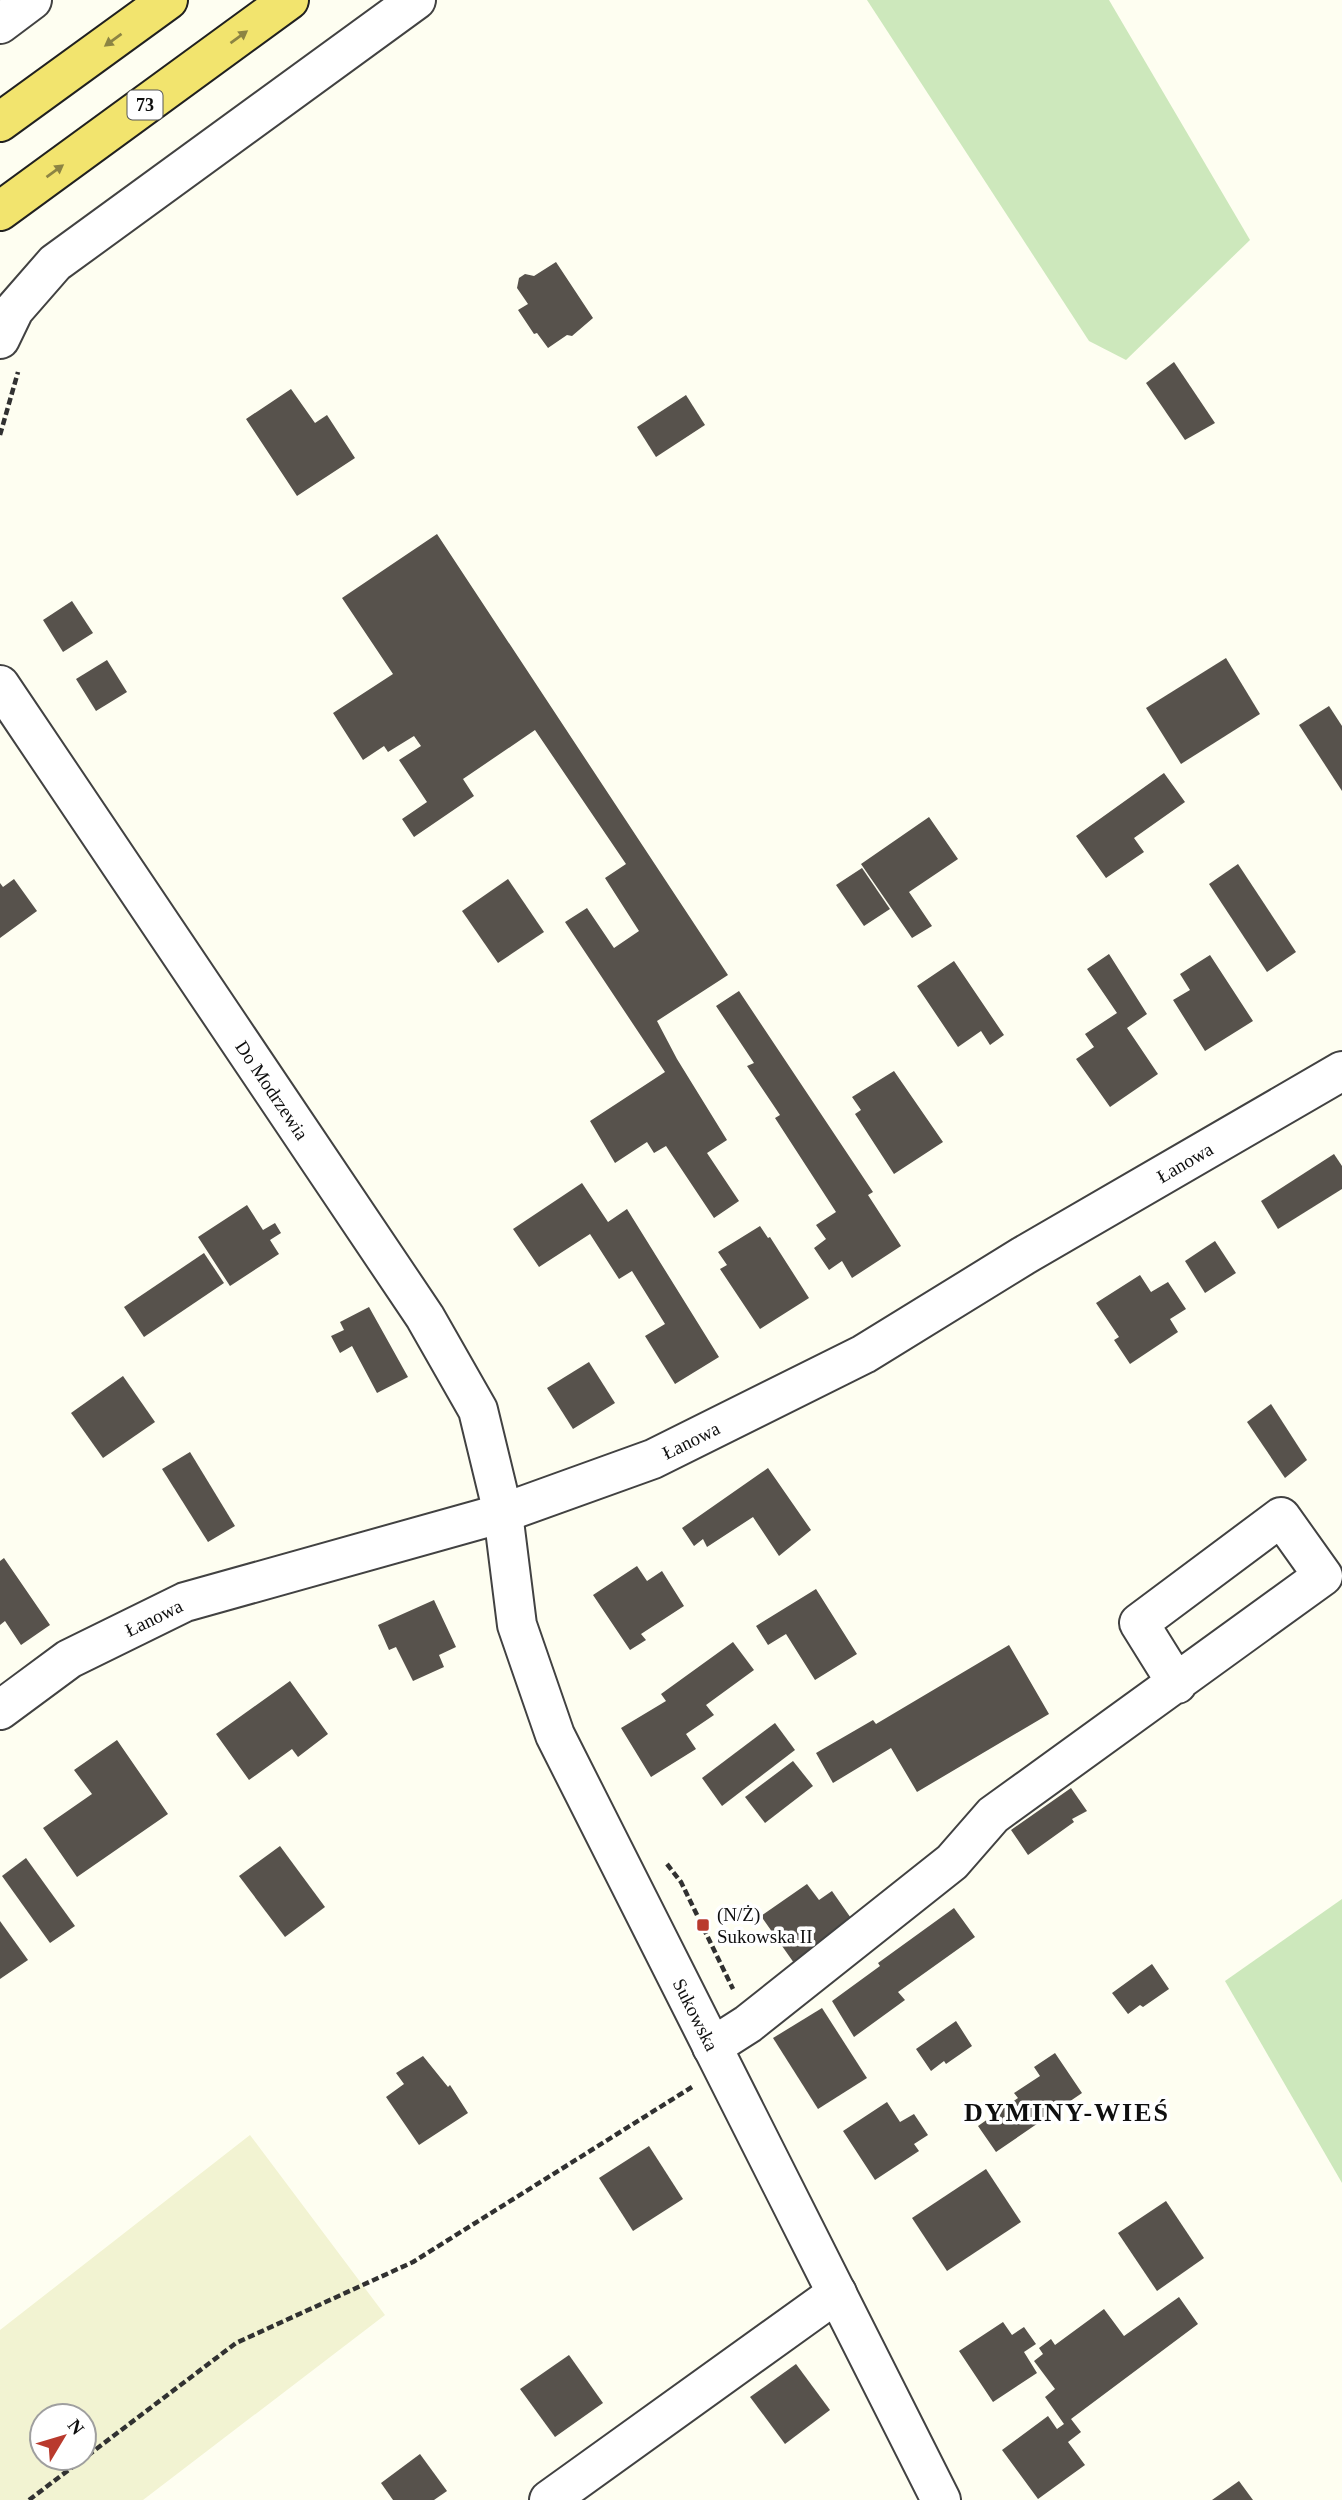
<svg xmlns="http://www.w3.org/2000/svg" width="1342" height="2500" font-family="Georgia,serif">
	<rect width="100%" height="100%" fill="#fefef1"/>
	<path fill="#f2f3d2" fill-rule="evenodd" d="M250 2135 385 2315 143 2500H0V2330ZM42 2416H84V2458H42Z"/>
	<g fill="#cde8bc">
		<path d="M867 0H1109L1250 240 1126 360 1089 341Z"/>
		<path d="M1342 1899V2183L1225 1981Z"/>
	</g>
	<g fill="#57524c">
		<path d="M556 262 593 318 572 336 567 335 548 348 537 333 534 334 518 310 528 304 517 288 519 278 525 274 534 276Z"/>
		<path d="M1174 362 1215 423 1185 440 1146 383Z"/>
		<path d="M291 389 315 423 327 415 355 458 297 496 246 419Z"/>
		<path d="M686 395 705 425 656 457 637 427Z"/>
		<path d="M437 534 728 975 657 1021 677 1059 727 1140 707 1153 739 1201 714 1218 666 1146 654 1153 647 1142 615 1163 590 1121 665 1072 565 922 587 908 614 948 639 931 605 878 626 864 535 730 463 779 474 796 414 837 402 819 427 802 399 760 421 746 414 736 388 752 384 746 363 760 333 713 393 674 342 598Z"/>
		<path d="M72 601 93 633 63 652 43 620Z"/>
		<path d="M1226 658 1260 714 1181 764 1146 708Z"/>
		<path d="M107 660 127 692 96 711 76 679Z"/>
		<path d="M1329 706 1342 726V791L1299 725Z"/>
		<path d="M1164 773 1185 802 1134 838 1144 852 1106 878 1076 836Z"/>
		<path d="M929 817 958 859 909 892 932 926 912 938 861 864Z"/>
		<path d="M1238 864 1296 952 1267 972 1209 884Z"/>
		<path d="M862 868 890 909 864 926 836 885Z"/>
		<path d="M14 879 37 911 0 938V883L3 887Z"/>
		<path d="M508 879 544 932 498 963 462 911Z"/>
		<path d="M1109 954 1147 1014 1127 1028 1158 1074 1110 1107 1076 1059 1094 1047 1085 1034 1117 1013 1087 969Z"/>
		<path d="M1210 955 1253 1021 1205 1051 1173 1000 1190 990 1180 974Z"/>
		<path d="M954 961 1004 1035 990 1045 981 1031 958 1047 917 986Z"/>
		<path d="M739 991 873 1192 868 1195 901 1246 852 1278 842 1261 829 1270 814 1248 826 1239 816 1225 836 1212 775 1118 780 1115 747 1066 754 1063 716 1006Z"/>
		<path d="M894 1071 943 1142 894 1174 855 1114 861 1110 852 1097Z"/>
		<path d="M1334 1154 1342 1166V1189L1278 1229 1261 1201Z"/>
		<path d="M582 1183 608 1222 627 1209 719 1357 675 1384 645 1336 665 1324 632 1271 619 1279 590 1234 539 1267 513 1229Z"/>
		<path d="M247 1205 263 1230 275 1223 281 1233 270 1240 279 1254 230 1286 198 1237Z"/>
		<path d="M760 1226 768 1238 770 1237 809 1298 760 1329 720 1269 727 1265 718 1252Z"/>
		<path d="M1215 1241 1236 1273 1205 1293 1185 1261Z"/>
		<path d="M204 1253 224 1283 144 1337 124 1307Z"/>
		<path d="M1140 1275 1151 1292 1168 1282 1186 1309 1170 1319 1178 1332 1130 1364 1114 1340 1119 1337 1096 1303Z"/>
		<path d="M369 1307 408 1377 377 1393 352 1346 340 1353 331 1336 344 1330 340 1322Z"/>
		<path d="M589 1362 615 1403 573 1429 547 1388Z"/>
		<path d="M123 1376 155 1422 103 1458 71 1413Z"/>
		<path d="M1271 1404 1307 1460 1285 1478 1247 1422Z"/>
		<path d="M190 1452 235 1526 208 1542 162 1469Z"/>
		<path d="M768 1468 811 1530 779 1556 753 1517 707 1547 703 1539 694 1546 682 1528Z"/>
		<path d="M4 1558 50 1625 21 1645 5 1621 0 1625V1561Z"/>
		<path d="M637 1566 647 1581 662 1571 684 1606 641 1634 646 1640 630 1650 593 1595Z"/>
		<path d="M816 1589 857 1654 815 1680 786 1634 768 1645 756 1626Z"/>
		<path d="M434 1600 456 1647 439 1655 444 1667 413 1681 396 1647 389 1650 378 1625Z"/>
		<path d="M733 1642 754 1670 706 1705 714 1715 686 1734 696 1749 651 1777 621 1728 666 1701 661 1694Z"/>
		<path d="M1009 1645 1049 1714 917 1792 891 1748 833 1783 816 1753 873 1720 876 1724Z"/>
		<path d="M290 1681 328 1734 298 1757 292 1749 249 1780 216 1734Z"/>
		<path d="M775 1723 795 1750 722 1806 702 1778Z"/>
		<path d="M117 1740 168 1814 77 1877 43 1828 92 1794 74 1770Z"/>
		<path d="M793 1761 813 1786 765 1823 745 1797Z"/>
		<path d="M1071 1788 1087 1811 1072 1819 1074 1822 1028 1855 1011 1830Z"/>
		<path d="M280 1846 325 1907 285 1937 239 1876Z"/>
		<path d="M26 1858 75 1926 50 1943 2 1876Z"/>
		<path d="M807 1884 819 1900 832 1891 853 1921 794 1963 761 1916Z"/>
		<path d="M954 1908 975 1937 898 1992 905 2000 854 2037 832 2001 880 1966 878 1963Z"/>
		<path d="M0 1921 28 1960 0 1979Z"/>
		<path d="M1152 1964 1169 1989 1143 2007 1140 2005 1128 2014 1112 1993Z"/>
		<path d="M822 2008 867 2078 818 2109 773 2038Z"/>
		<path d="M956 2021 972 2046 946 2064 944 2061 931 2071 916 2049Z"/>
		<path d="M1055 2053 1082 2093 996 2152 978 2126 1018 2098 1014 2093 1040 2076 1034 2067Z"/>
		<path d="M423 2056 448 2087 450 2085 468 2113 419 2145 386 2097 404 2084 396 2073Z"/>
		<path d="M887 2102 900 2122 914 2114 928 2135 914 2144 919 2151 875 2180 843 2131Z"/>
		<path d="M649 2146 683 2199 633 2231 599 2178Z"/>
		<path d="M986 2169 1021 2222 947 2271 912 2218Z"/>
		<path d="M1166 2201 1204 2258 1157 2291 1118 2233Z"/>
		<path d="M1179 2297 1198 2324 1071 2419 1081 2432 1068 2442 1085 2465 1038 2499 1002 2450 1048 2416 1057 2429 1064 2424 1045 2397 1055 2389 1034 2361 1043 2354 1039 2348 1051 2339 1055 2345 1104 2309 1124 2336Z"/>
		<path d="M1003 2322 1012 2335 1024 2327 1036 2344 1024 2352 1037 2373 993 2402 959 2351Z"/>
		<path d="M569 2355 603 2403 555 2437 520 2389Z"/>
		<path d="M796 2364 830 2410 785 2444 750 2397Z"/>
		<path d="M420 2454 447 2491 434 2500H393L381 2483Z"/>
		<path d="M1239 2481 1253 2500H1212Z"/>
	</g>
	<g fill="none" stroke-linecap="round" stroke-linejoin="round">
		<g stroke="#424242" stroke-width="42">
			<g id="minor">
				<path d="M0 24 32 0"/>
				<path d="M0 339 14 310 55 263 416 0"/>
				<path id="s1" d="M0 685 425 1317 478 1410 503 1513 517 1625 555 1735 941 2500"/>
				<path id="s2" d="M0 1710 69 1659 185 1602 503 1513 653 1459 864 1354 1023 1256 1342 1071"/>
				<path d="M712 2047 748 2024 952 1862 993 1815 1323 1576 1281 1517 1139 1623 1177 1684"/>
				<path d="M549 2500 837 2293"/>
			</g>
		</g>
		<g stroke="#202020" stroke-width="42">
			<g id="major">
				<path d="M0 122 168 0"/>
				<path d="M0 211 289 0"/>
			</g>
		</g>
		<g stroke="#313131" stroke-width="4.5" stroke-dasharray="7 3.5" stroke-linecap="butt">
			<path d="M0 435 18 372"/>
			<path d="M667 1864 681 1882 733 1989"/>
			<path d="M29 2500 236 2343 413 2262 692 2087"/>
		</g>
		<use href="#minor" stroke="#fff" stroke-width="38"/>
		<use href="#major" stroke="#f2e46e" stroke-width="38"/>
	</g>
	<defs><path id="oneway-solid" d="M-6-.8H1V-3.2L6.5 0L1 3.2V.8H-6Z" transform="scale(1.75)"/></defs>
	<g fill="#8c8443">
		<use href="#oneway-solid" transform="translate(239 37) rotate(-36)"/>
		<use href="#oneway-solid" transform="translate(113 40) rotate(144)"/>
		<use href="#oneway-solid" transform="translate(55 171) rotate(-36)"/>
	</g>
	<rect fill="#b93a2d" stroke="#fff" stroke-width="2.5" x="696" y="1918" width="14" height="14" rx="3.5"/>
	<g text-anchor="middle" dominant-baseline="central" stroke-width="7" stroke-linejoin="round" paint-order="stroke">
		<rect fill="#fff" stroke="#575757" stroke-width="2" x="127.5" y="90.5" width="35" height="29" rx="5"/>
		<g font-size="18" font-weight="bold" fill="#0f0f0f">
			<text x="145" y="105">73</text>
		</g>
		<g font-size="19" fill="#0f0f0f" stroke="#fff">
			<text stroke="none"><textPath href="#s1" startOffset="488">Do Modrzewia</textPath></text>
			<text stroke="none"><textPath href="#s2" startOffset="1314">Łanowa</textPath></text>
			<text stroke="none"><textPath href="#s2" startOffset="747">Łanowa</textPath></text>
			<text stroke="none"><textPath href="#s2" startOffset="180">Łanowa</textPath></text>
			<text stroke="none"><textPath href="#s1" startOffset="1517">Sukowska</textPath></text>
		</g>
		<g font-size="19" fill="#0f0f0f" stroke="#fff" text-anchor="start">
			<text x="717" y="1914">(N/Ż)<tspan x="717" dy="22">Sukowska II</tspan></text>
		</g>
		<g font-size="26" font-weight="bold" letter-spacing="2" fill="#0f0f0f" stroke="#fff">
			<text x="1067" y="2112">DYMINY-WIEŚ</text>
		</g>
	</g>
	<g transform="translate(63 2437) rotate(52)"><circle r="33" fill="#ffffff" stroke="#9f9f9f" stroke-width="2"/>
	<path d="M0-5L12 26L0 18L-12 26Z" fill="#b93a2d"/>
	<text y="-10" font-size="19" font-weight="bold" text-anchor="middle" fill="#0f0f0f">N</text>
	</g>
</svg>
